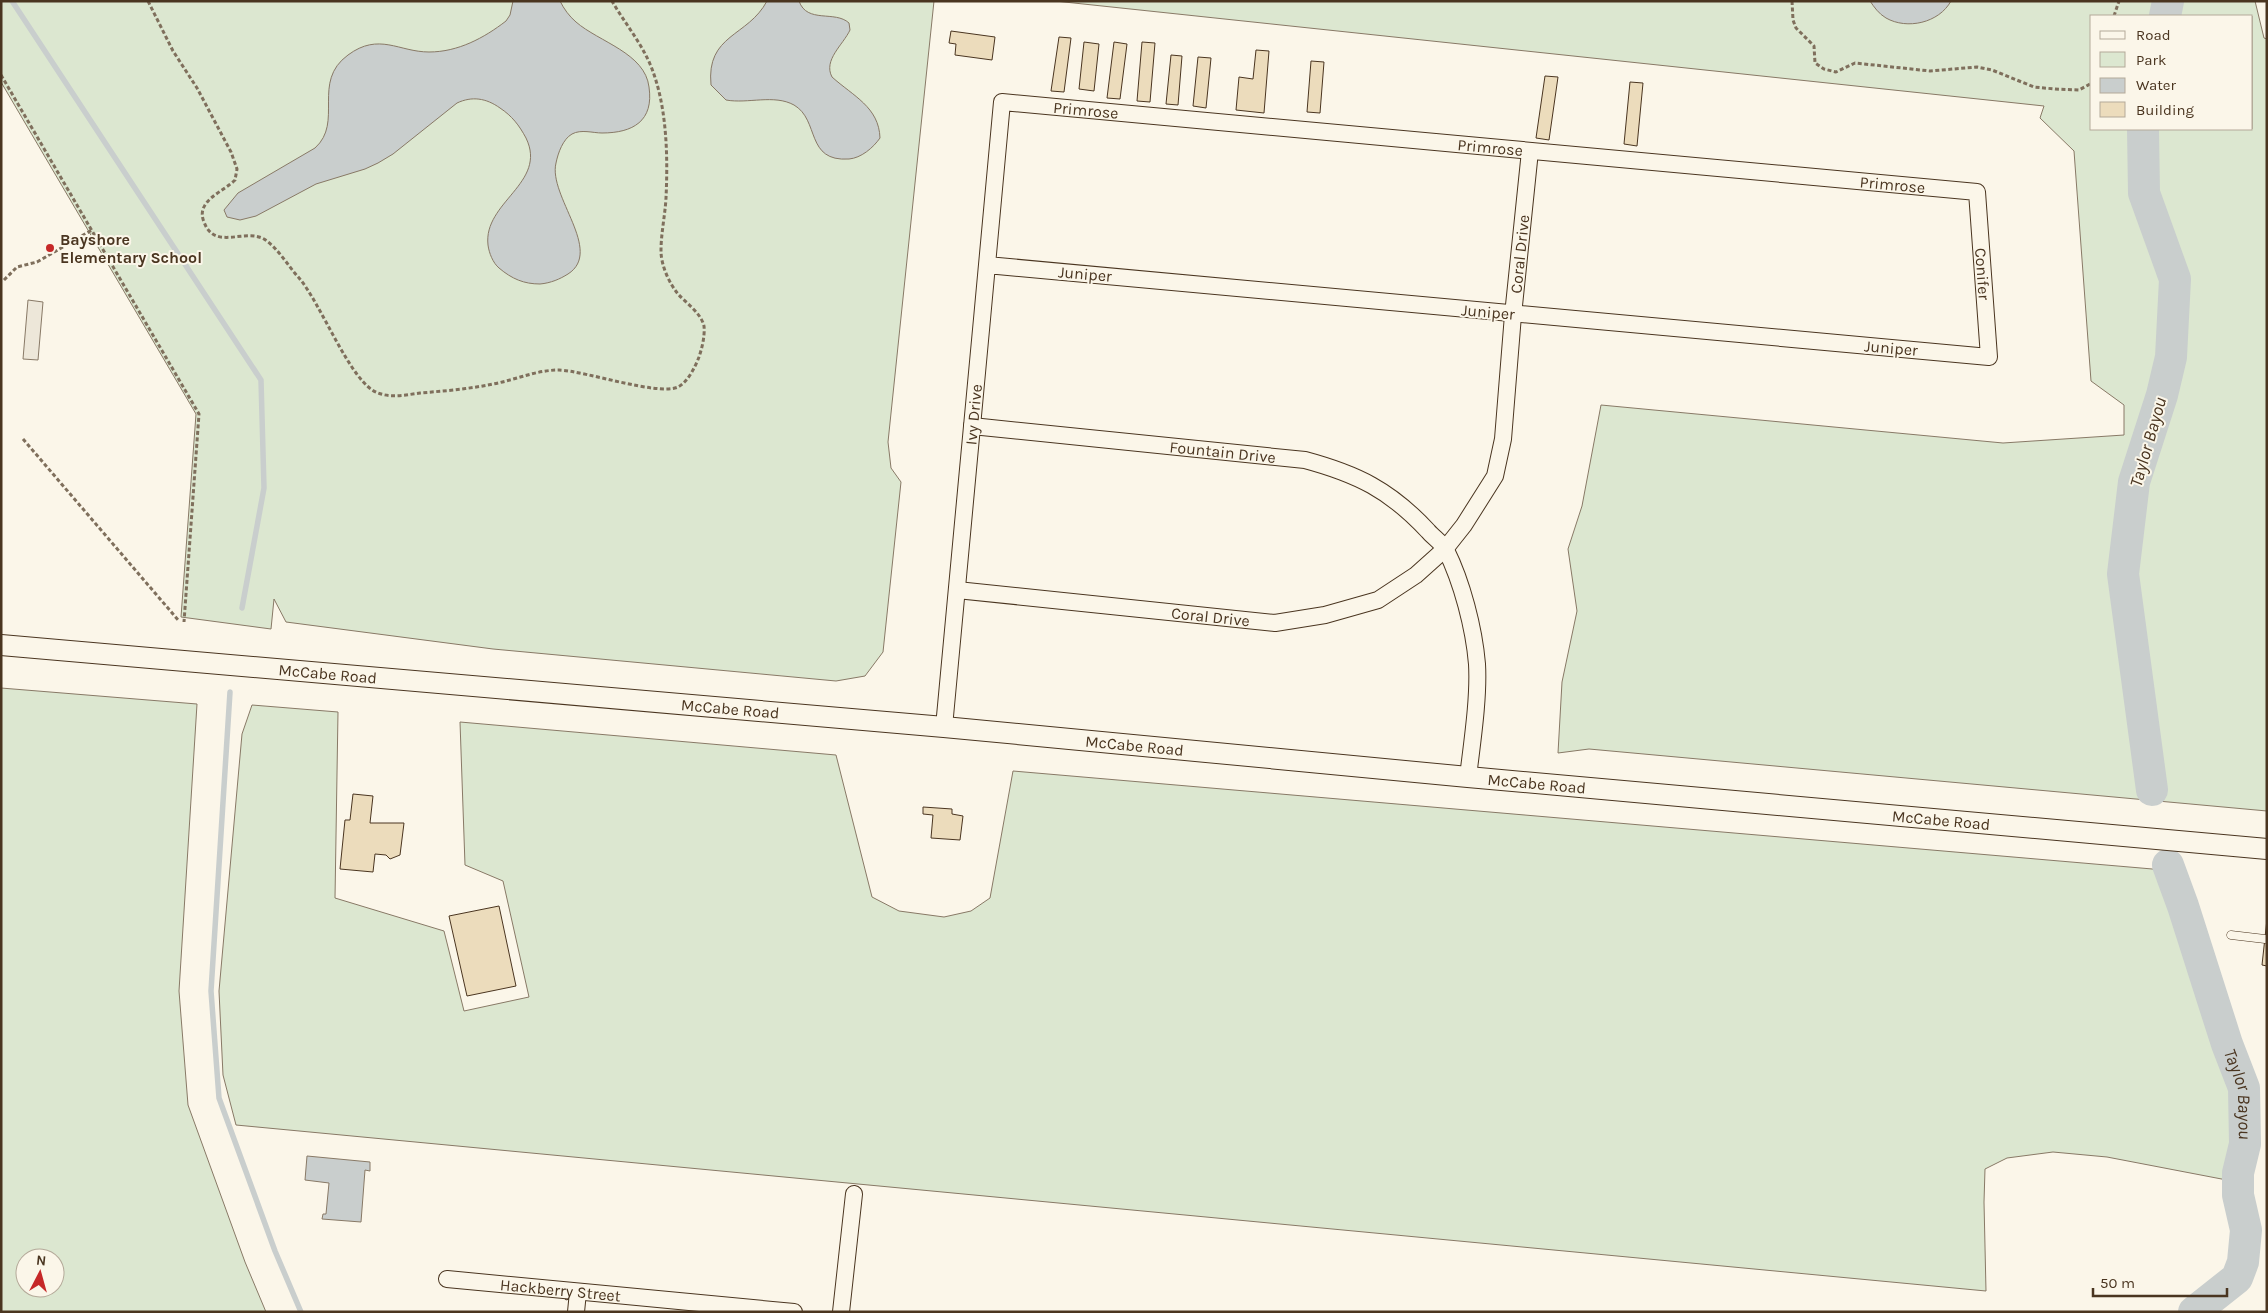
<svg xmlns="http://www.w3.org/2000/svg" width="2268" height="1313" font-family="Karla,sans-serif">
	<rect width="100%" height="100%" fill="#fbf6e9"/>
	<g fill="#dce7d0" stroke="#887966" fill-rule="evenodd">
		<path d="M1 1H934L888 442 891 468 901 482 883 652 865 676 836 681 493 649 286 622 274 599 271 629 181 617 196 414 1 82Z"/>
		<path d="M1055 1H2255L2264 38 2267 39V811L1589 749 1558 753 1562 682 1577 611 1568 549 1582 506 1601 405 2003 443 2124 435V405L2091 381 2074 151 2040 118 2044 106ZM2092 16H2252V129H2092Z"/>
		<path d="M1 688 197 704 179 991 188 1105 245 1262 266 1312H1ZM25 1258H55V1288H25Z"/>
		<path d="M252 705 338 712 335 898 444 931 464 1011 529 997 503 881 465 865 460 722 836 755 872 897 899 911 944 917 971 911 990 898 1013 771 2164 870 2238 1089 2239 1128 2232 1181 2107 1157 2053 1152 2007 1158 1985 1169 1984 1202 1986 1291 236 1125 223 1075 219 991 242 734Z"/>
	</g>
	<path fill="#ede7d9" stroke="#887966" d="M28 300 43 302 38 360 23 359Z"/>
	<g fill="#c9cecd" stroke="#887966">
		<path d="M513 1H560C564 9 569 16 576 22 599 42 645 53 649 87 654 121 633 133 602 133 593 133 581 129 572 134 563 139 558 153 556 163 548 196 604 251 568 274 560 279 551 283 540 284 524 284 512 279 499 268 493 263 489 253 488 245 483 202 548 183 526 138 519 125 512 116 500 108 486 98 472 96 457 103L393 154 378 163 365 169 316 184 256 216 240 220 227 217 224 210 238 193 315 148C344 122 311 82 348 55 379 32 399 52 429 52 458 52 484 38 506 21L510 15Z"/>
		<path d="M767 1H799C807 24 835 10 849 23L850 30C843 45 823 60 832 77 853 96 879 107 880 138 873 148 861 158 849 159 805 162 820 120 794 105 774 94 748 104 726 100L711 85C706 34 748 37 767 1Z"/>
		<path d="M1870 1H1951C1939 23 1907 30 1886 18 1879 14 1874 7 1870 1Z"/>
		<path d="M307 1156 370 1162V1171L365 1170 361 1222 322 1219 323 1214H326L329 1183 305 1180Z"/>
	</g>
	<g fill="none" stroke-linecap="round" stroke-linejoin="round">
		<g stroke="#c9cecd" stroke-width="5.5">
			<path d="M12 1 261 380 264 488 242 608"/>
			<path d="M230 692 211 991 219 1098 275 1251 301 1312"/>
		</g>
		<g stroke="#c9cecd" stroke-width="32">
			<path d="M2165 16 2168 1"/>
			<path d="M2143 129 2144 193 2175 279 2171 357 2162 395 2134 482 2123 574 2152 790"/>
			<path id="s1" d="M2168 865 2183 906 2227 1044 2244 1088 2245 1144 2238 1173V1195L2246 1230 2243 1262 2237 1278 2194 1312"/>
		</g>
	</g>
	<g fill="#ecdcbc" stroke="#4a3520">
		<path d="M951 31 995 37 992 60 955 55 956 44 949 43Z"/>
		<path d="M1059 37 1071 38 1064 92 1051 91Z"/>
		<path d="M1084 42 1099 44 1094 91 1079 89Z"/>
		<path d="M1114 42 1127 44 1120 99 1107 98Z"/>
		<path d="M1142 42 1155 43 1150 102 1137 101Z"/>
		<path d="M1256 50 1269 51 1264 113 1236 110 1239 77 1253 79Z"/>
		<path d="M1171 55 1182 56 1178 105 1166 104Z"/>
		<path d="M1198 57 1211 58 1206 108 1193 106Z"/>
		<path d="M1311 61 1324 62 1320 113 1307 112Z"/>
		<path d="M1545 76 1558 77 1549 140 1536 138Z"/>
		<path d="M1630 82 1643 83 1637 146 1624 144Z"/>
		<path d="M353 794 373 796 370 823H404L400 855 390 859 386 855 375 854 373 872 340 869 345 820H350Z"/>
		<path d="M923 807 952 809V814L963 816 960 840 931 838 933 815 923 814Z"/>
		<path d="M499 906 516 986 467 996 449 916Z"/>
		<path d="M2267 919V966L2262 965Z"/>
	</g>
	<g fill="none" stroke-linecap="round" stroke-linejoin="round">
		<g stroke="#4a3520" stroke-width="9">
			<path id="service" d="M2231 935 2265 939"/>
		</g>
		<g stroke="#4a3520" stroke-width="18">
			<g id="minor">
				<path id="s2" d="M972 426 1305 460C1357 474 1390 490 1428 531 1433 537 1442 543 1446 550 1462 582 1474 628 1477 664 1479 698 1472 743 1468 777"/>
				<path id="s3" d="M957 590 1275 623 1325 615 1378 600 1416 575 1445 549 1464 525 1495 476 1503 439 1513 315 1530 151"/>
				<path id="s4" d="M944 727 982 319 1002 102 1977 192 1989 357 987 265"/>
				<path id="s5" d="M447 1279 794 1312"/>
				<path d="M576 1312 578 1292"/>
				<path d="M841 1312 854 1194"/>
			</g>
		</g>
		<g stroke="#4a3520" stroke-width="22">
			<g id="tertiary">
				<path id="s6" d="M1 645 944 727 1468 777 2267 849"/>
			</g>
		</g>
		<g stroke="#7f6f5c" stroke-width="3" stroke-dasharray="4 2.5" stroke-linecap="butt">
			<path d="M148 1 173 51 197 88 231 152 237 169 235 180C223 192 195 201 204 222 215 251 244 228 264 239 278 248 288 266 299 278 321 303 351 384 378 393 391 398 406 395 420 393 444 391 469 389 493 384 515 380 536 370 559 370 586 371 657 396 678 387 688 382 695 367 699 357 702 348 705 336 704 326 701 313 687 304 678 294 669 283 661 265 661 251 661 233 665 216 666 198 668 155 667 104 650 64 640 41 624 22 612 1"/>
			<path d="M1792 1 1793 20 1796 28 1814 46 1815 63 1824 69 1836 72 1855 63 1930 71 1977 67 1992 70 2034 87 2055 89 2079 90 2092 83"/>
			<path d="M2114 16 2119 1"/>
			<path d="M1 75 199 414 184 622"/>
			<path d="M4 280 17 267 37 262 92 230"/>
			<path d="M23 439 179 621"/>
		</g>
		<use href="#service" stroke="#fbf6e9" stroke-width="8"/>
		<use href="#minor" stroke="#fbf6e9" stroke-width="16"/>
		<use href="#tertiary" stroke="#fbf6e9" stroke-width="20"/>
	</g>
	<circle fill="#c62828" stroke="#fbf6e9" stroke-width="2" cx="50" cy="248" r="5"/>
	<g text-anchor="middle" dominant-baseline="central" stroke-width="4" stroke-linejoin="round" paint-order="stroke">
		<g font-size="16" fill="#4a3520" stroke="#fbf6e9">
			<text stroke="none"><textPath href="#s4" startOffset="712">Primrose</textPath></text>
			<text stroke="none"><textPath href="#s4" startOffset="1118">Primrose</textPath></text>
			<text stroke="none"><textPath href="#s4" startOffset="1522">Primrose</textPath></text>
			<text stroke="none"><textPath href="#s3" startOffset="822">Coral Drive</textPath></text>
			<text transform="translate(1085 274) rotate(5)">Juniper</text>
			<text stroke="none"><textPath href="#s4" startOffset="1689">Conifer</textPath></text>
			<text transform="translate(1488 312) rotate(5)">Juniper</text>
			<text transform="translate(1891 348) rotate(5)">Juniper</text>
			<text stroke="none"><textPath href="#s4" startOffset="314">Ivy Drive</textPath></text>
			<text stroke="none"><textPath href="#s2" startOffset="252">Fountain Drive</textPath></text>
			<text stroke="none"><textPath href="#s3" startOffset="255">Coral Drive</textPath></text>
			<text stroke="none"><textPath href="#s6" startOffset="328">McCabe Road</textPath></text>
			<text stroke="none"><textPath href="#s6" startOffset="732">McCabe Road</textPath></text>
			<text stroke="none"><textPath href="#s6" startOffset="1138">McCabe Road</textPath></text>
			<text stroke="none"><textPath href="#s6" startOffset="1542">McCabe Road</textPath></text>
			<text stroke="none"><textPath href="#s6" startOffset="1948">McCabe Road</textPath></text>
			<text stroke="none"><textPath href="#s5" startOffset="114">Hackberry Street</textPath></text>
		</g>
		<g font-size="16" font-weight="bold" fill="#4a3520" stroke="#fbf6e9" text-anchor="start">
			<text x="60" y="239">Bayshore<tspan x="60" dy="18">Elementary School</tspan></text>
		</g>
		<g font-size="18" font-style="italic" fill="#4a3520" stroke="#fbf6e9">
			<text transform="translate(2148 442) rotate(-74)">Taylor Bayou</text>
			<text stroke="none"><textPath href="#s1" startOffset="241">Taylor Bayou</textPath></text>
		</g>
	</g>
	<rect width="2268" height="1313" fill="none" stroke="#4a3520" stroke-width="5"/>
	<rect x="2090" y="15" width="162" height="115" fill="#fbf6e9" stroke="#b4a999"/>
	<rect x="2100" y="31" width="25" height="8" fill="#fbf6e9" stroke="#b4a999"/>
	<text x="2136" y="40" font-size="15" fill="#4a3520">Road</text>
	<rect x="2100" y="52" width="25" height="15" fill="#dce7d0" stroke="#b4a999"/>
	<text x="2136" y="65" font-size="15" fill="#4a3520">Park</text>
	<rect x="2100" y="78" width="25" height="15" fill="#c9cecd" stroke="#b4a999"/>
	<text x="2136" y="90" font-size="15" fill="#4a3520">Water</text>
	<rect x="2100" y="102" width="25" height="15" fill="#ecdcbc" stroke="#b4a999"/>
	<text x="2136" y="115" font-size="15" fill="#4a3520">Building</text>
	<g transform="translate(40 1273) rotate(6)"><circle r="24" fill="#fbf6e9" stroke="#b4a999"/>
	<path d="M0-4L9 19L0 12L-9 19Z" fill="#c62828"/>
	<text y="-8" font-size="14" font-weight="bold" text-anchor="middle" fill="#4a3520">N</text>
	</g>
	<path d="M2093 1288v8h134v-8" fill="none" stroke="#4a3520" stroke-width="2.5"/>
	<text x="2100" y="1288" font-size="15" fill="#4a3520" stroke="#fbf6e9" stroke-width="4" paint-order="stroke">50 m</text>
</svg>
